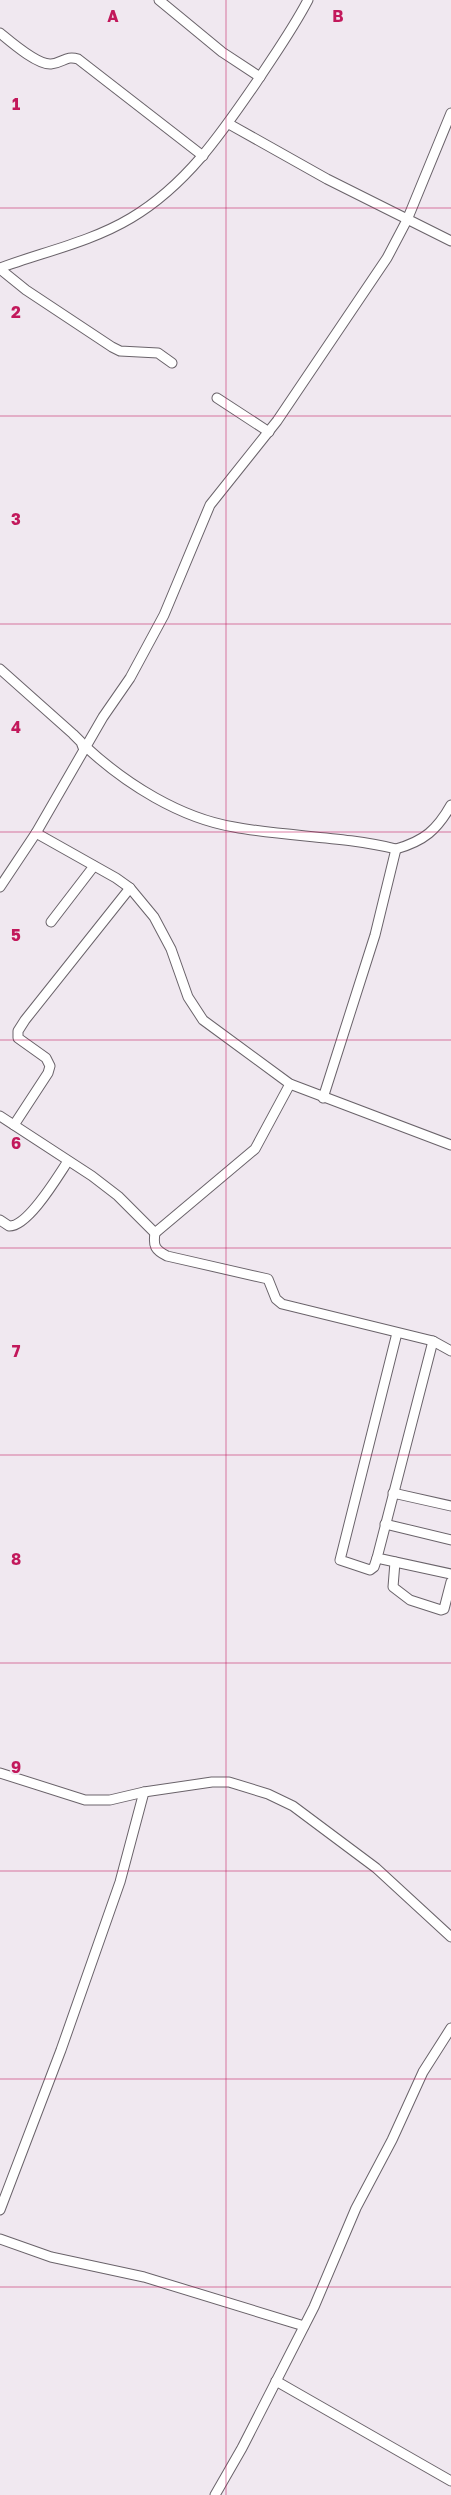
<svg xmlns="http://www.w3.org/2000/svg" width="451" height="2495" font-family="'Golos Text',sans-serif">
	<rect width="100%" height="100%" fill="#f0e8f0"/>
	<g fill="none" stroke-linecap="round" stroke-linejoin="round">
		<g stroke="#6a636a" stroke-width="11">
			<g id="minor">
				<path d="M159 0 222 52 260 77"/>
				<path d="M0 33C11 42 37 65 51 64 63 63 66 55 78 59L203 156"/>
				<path d="M229 124 327 179 451 241"/>
				<path d="M0 268C43 252 91 242 131 218 188 184 223 131 260 77 277 51 294 27 308 0"/>
				<path d="M0 269 26 290 112 347 120 351 158 353 172 363"/>
				<path d="M217 398 269 432"/>
				<path d="M0 669 73 734 81 742 84 750"/>
				<path d="M86 747C126 784 180 818 234 827 288 837 343 836 396 849 424 841 437 830 451 805"/>
				<path d="M36 833 116 878 130 888 154 917 171 949 188 997 203 1020 290 1084 451 1145"/>
				<path d="M0 887 36 833 103 717 130 678 164 615 210 505 277 421 387 258 407 220 451 113"/>
				<path d="M51 922 94 866"/>
				<path d="M323 1098 375 935 396 849"/>
				<path d="M0 1116 92 1176 118 1196 155 1233 255 1149 290 1084"/>
				<path d="M14 1125 48 1073 50 1066 46 1058 18 1038V1031L25 1020 130 888"/>
				<path d="M0 1220 9 1226C28 1227 58 1176 68 1161"/>
				<path d="M155 1233C153 1246 155 1250 167 1256L268 1279 276 1299 282 1304 433 1341 451 1351"/>
				<path d="M433 1341 377 1558 451 1574"/>
				<path d="M393 1493 451 1506"/>
				<path d="M385 1524 451 1540"/>
				<path d="M377 1558 374 1567 370 1570 340 1560 397 1333"/>
				<path d="M395 1562 393 1587 410 1600 441 1610 444 1609 451 1582"/>
				<path d="M0 1773 85 1800H110L144 1792 212 1782H229L268 1794 293 1806 376 1868 451 1937"/>
				<path d="M0 2210 61 2050 120 1882 144 1792"/>
				<path d="M0 2239 51 2257 144 2277 304 2326"/>
				<path d="M276 2381 451 2481"/>
				<path d="M215 2495 242 2448 314 2307 356 2208 392 2140 423 2072 451 2028"/>
			</g>
		</g>
		<use href="#minor" stroke="#fff" stroke-width="9"/>
	</g>
	<path fill="none" stroke="#c2185b" stroke-width="1" stroke-opacity="0.55" d="M226 0V2495M0 208H451M0 416H451M0 624H451M0 832H451M0 1040H451M0 1248H451M0 1455H451M0 1663H451M0 1871H451M0 2079H451M0 2287H451"/>
	<g font-size="16" text-anchor="middle" font-weight="bold" fill="#c2185b" stroke="#f0e8f0" stroke-width="4" stroke-linejoin="round" paint-order="stroke">
		<text x="113" y="22">A</text>
		<text x="338" y="22">B</text>
		<text x="16" y="110">1</text>
		<text x="16" y="318">2</text>
		<text x="16" y="525">3</text>
		<text x="16" y="733">4</text>
		<text x="16" y="941">5</text>
		<text x="16" y="1149">6</text>
		<text x="16" y="1357">7</text>
		<text x="16" y="1565">8</text>
		<text x="16" y="1773">9</text>
	</g>
</svg>
